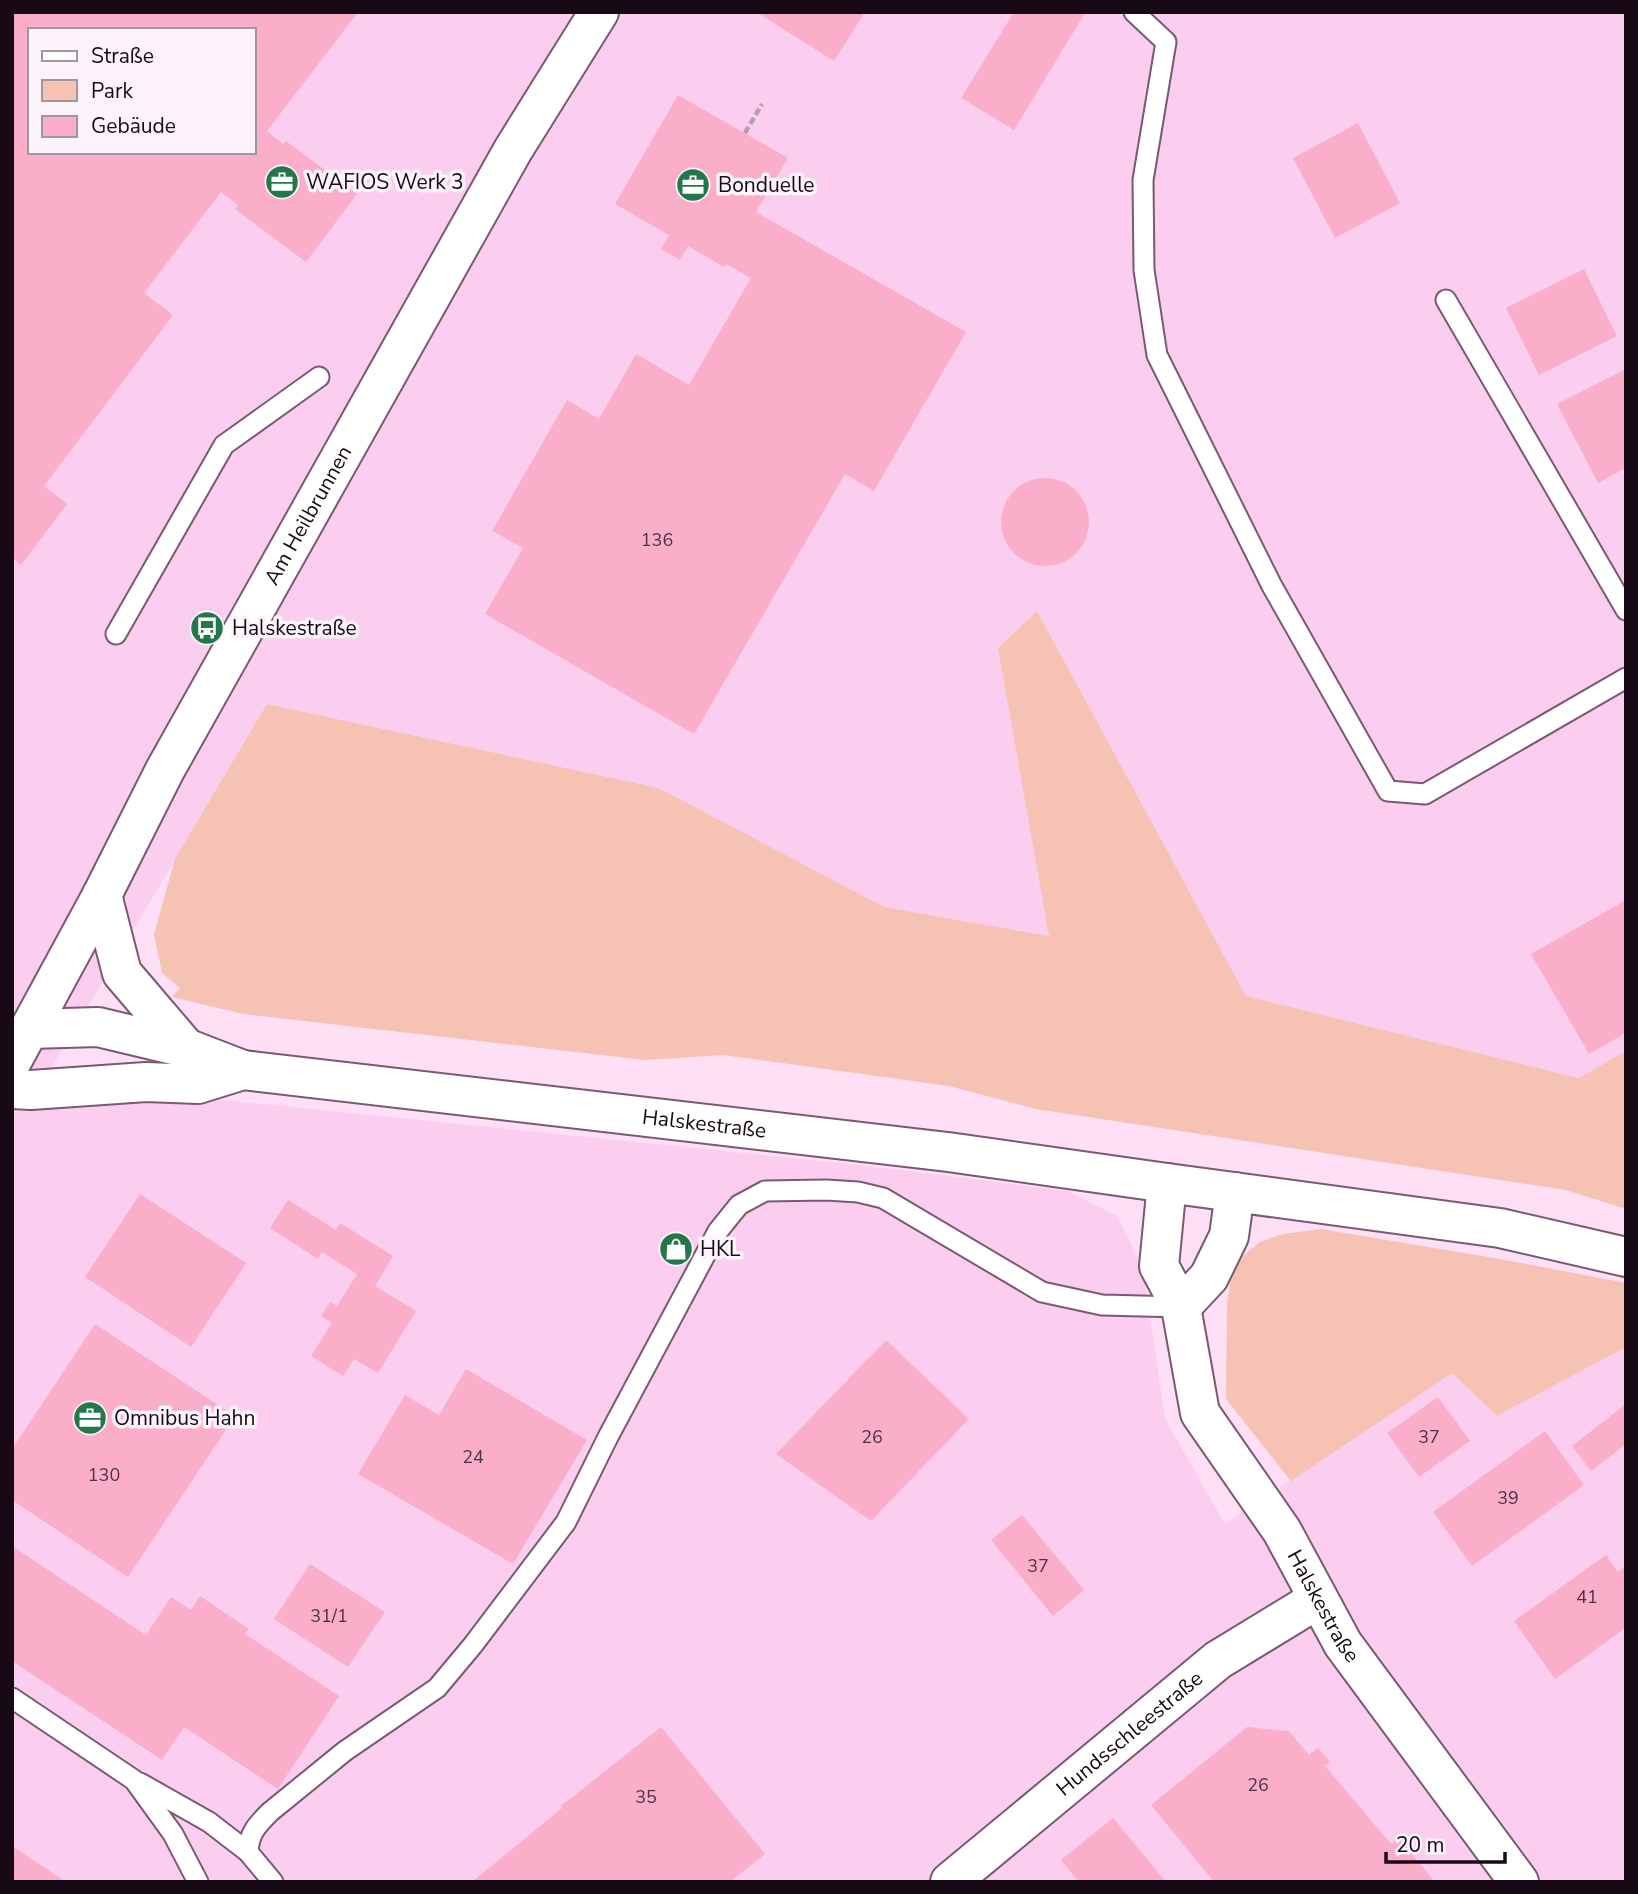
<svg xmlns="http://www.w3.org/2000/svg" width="1638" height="1894" font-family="'Nunito Sans',sans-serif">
	<rect width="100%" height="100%" fill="#fedff6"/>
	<path fill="#fbcef0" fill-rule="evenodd" d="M12 12H1626V1051L1579 1078 1246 996 1037 611 998 648 1050 936 884 907 659 788 268 704 32 1100 195 1097 851 1164 1068 1191 1117 1216 1143 1269 1165 1419 1225 1524 1452 1373 1497 1416 1626 1347V1882H12ZM30 30H254V152H30Z"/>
	<g fill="#f5c2b4">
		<path d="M1037 611 1246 996 1579 1078 1626 1051V1209L1566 1190 1036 1109 949 1086 723 1055 645 1060 243 1014 172 997 180 988 162 973 154 934 175 859 267 704 659 788 884 907 1049 936 998 648Z"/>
		<path d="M1321 1229 1500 1259 1626 1283V1347L1497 1416 1452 1373 1291 1481 1226 1399 1227 1306 1231 1276 1243 1256 1260 1242 1283 1234Z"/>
	</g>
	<g fill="#faaeca" fill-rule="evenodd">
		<path d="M12 12H358L267 131 283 144 286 141 357 194 306 262 235 209 238 205 221 192 144 293 173 315 44 486 67 504 21 565 12 558ZM30 30H254V152H30Z"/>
		<path d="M756 12H865L834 61Z"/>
		<path d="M1014 12 1085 13 1014 130 961 98Z"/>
		<path d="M678 95 788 158 756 212 966 332 874 491 845 474 694 734 485 614 523 548 492 531 567 400 599 419 636 354 689 385 751 278 726 264 724 267 688 246 680 260 661 249 669 235 615 204Z"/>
		<path d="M1358 123 1400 203 1335 238 1293 158Z"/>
		<path d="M1584 269 1617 336 1539 375 1506 308Z"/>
		<path d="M1626 369V468L1598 483 1557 404Z"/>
		<circle cx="1045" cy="522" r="44"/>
		<path d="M1626 900V1033L1589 1054 1531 954Z"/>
		<path d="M140 1194 246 1263 191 1347 85 1277Z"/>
		<path d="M288 1200 336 1230 340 1223 393 1256 375 1286 416 1311 378 1373 354 1359 343 1376 311 1356 332 1323 321 1316 330 1302 337 1306 357 1274 322 1252 318 1259 270 1228Z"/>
		<path d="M95 1324 235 1416 128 1577 12 1500V1449Z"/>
		<path d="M886 1340 969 1419 871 1521 776 1454Z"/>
		<path d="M466 1369 587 1440 513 1564 358 1474 405 1395 439 1415Z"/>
		<path d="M1438 1397 1470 1441 1419 1477 1387 1433Z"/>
		<path d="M1626 1404V1444L1591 1471 1572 1446Z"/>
		<path d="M1545 1431 1584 1485 1472 1566 1433 1512Z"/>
		<path d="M1022 1515 1084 1590 1053 1616 991 1540Z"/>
		<path d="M12 1546 146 1635 171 1597 191 1610 200 1596 249 1629 245 1634 339 1696 278 1789 184 1727 162 1760 12 1661Z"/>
		<path d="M1606 1555 1618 1572 1626 1566V1632L1624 1629 1555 1679 1514 1621Z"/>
		<path d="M310 1564 385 1612 348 1667 274 1619Z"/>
		<path d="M661 1727 765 1854 730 1882H472L562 1808 561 1806Z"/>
		<path d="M1247 1727 1289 1731 1309 1755 1318 1748 1330 1762 1325 1766 1391 1844 1399 1838 1435 1882H1214L1151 1805Z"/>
		<path d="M1113 1818 1166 1882H1079L1061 1860Z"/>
		<path d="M12 1846 66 1882H12Z"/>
	</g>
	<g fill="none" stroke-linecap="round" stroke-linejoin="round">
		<g stroke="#7a5972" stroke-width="23">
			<g id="lane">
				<path d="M1134 12 1166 42 1143 180 1144 270 1157 355 1272 586 1388 791 1425 794 1626 678"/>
				<path d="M1446 300 1626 610"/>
				<path d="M116 634 224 445 319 377"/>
				<path d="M12 1698 134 1780 173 1834 198 1882"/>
				<path d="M140 1783 209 1822 248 1852 273 1882"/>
				<path d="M248 1852C249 1833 257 1825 270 1812L345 1751 437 1688 473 1645 566 1522 608 1437 718 1231 739 1205 765 1191 826 1190 858 1192 883 1198 1042 1292 1102 1305 1181 1307"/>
			</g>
		</g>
		<g stroke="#7a5972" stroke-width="42">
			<g id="street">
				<path id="s1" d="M1167 1183 1159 1266 1181 1307 1200 1413 1282 1531 1343 1644 1519 1882"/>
				<path d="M1181 1307 1209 1277 1229 1236 1235 1192"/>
				<path id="s2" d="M950 1882 1218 1660 1318 1599"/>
			</g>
		</g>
		<g stroke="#7a5972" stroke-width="42">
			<g id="secondary">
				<path d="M102 895 122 973 186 1048"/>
				<path id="s3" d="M30 1029 98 1027 186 1048 243 1070 948 1152 1167 1183 1500 1228 1626 1257"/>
				<path id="s4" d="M12 1061 102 895 165 770 513 150 599 12"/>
				<path d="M12 1089 31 1090 146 1082 198 1084 243 1070"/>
			</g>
		</g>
		<path stroke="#b79db0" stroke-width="4.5" stroke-dasharray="7 3.5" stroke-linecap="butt" d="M745 133 762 104"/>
		<use href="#lane" stroke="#fff" stroke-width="19"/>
		<use href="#street" stroke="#fff" stroke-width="38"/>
		<use href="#secondary" stroke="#fff" stroke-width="38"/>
	</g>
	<defs>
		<g id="office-disc" transform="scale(1.75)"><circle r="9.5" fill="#23774a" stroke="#fcf4fa"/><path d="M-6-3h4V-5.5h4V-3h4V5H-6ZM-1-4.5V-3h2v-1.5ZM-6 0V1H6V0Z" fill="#fff"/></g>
		<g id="bus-disc" transform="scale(1.75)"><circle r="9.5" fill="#23774a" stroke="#fcf4fa"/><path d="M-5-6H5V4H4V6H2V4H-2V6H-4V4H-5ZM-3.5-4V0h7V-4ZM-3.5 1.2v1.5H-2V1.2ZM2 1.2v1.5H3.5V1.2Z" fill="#fff"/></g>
		<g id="shop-disc" transform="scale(1.75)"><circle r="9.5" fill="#23774a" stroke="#fcf4fa"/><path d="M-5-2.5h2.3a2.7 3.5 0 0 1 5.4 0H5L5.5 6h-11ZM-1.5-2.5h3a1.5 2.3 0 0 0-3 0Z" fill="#fff"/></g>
	</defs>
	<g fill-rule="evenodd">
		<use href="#office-disc" x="282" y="182"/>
		<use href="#office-disc" x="693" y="185"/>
		<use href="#bus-disc" x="207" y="628"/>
		<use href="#shop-disc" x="676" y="1249"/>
		<use href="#office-disc" x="90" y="1418"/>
	</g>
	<g text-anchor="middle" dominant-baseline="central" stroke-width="7" stroke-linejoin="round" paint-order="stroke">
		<g font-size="18" fill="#503342">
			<text x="657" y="540">136</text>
			<text x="872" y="1437">26</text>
			<text x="1429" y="1437">37</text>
			<text x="473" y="1457">24</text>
			<text x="104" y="1475">130</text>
			<text x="1508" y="1498">39</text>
			<text x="1038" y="1566">37</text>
			<text x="1587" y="1597">41</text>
			<text x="329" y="1616">31/1</text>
			<text x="1258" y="1785">26</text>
			<text x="646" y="1797">35</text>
		</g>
		<g font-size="21" fill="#170a14" stroke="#fcf4fa" text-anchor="start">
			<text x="306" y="182">WAFIOS Werk 3</text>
			<text x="718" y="185">Bonduelle</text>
			<text x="232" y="628">Halskestraße</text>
			<text x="700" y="1249">HKL</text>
			<text x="114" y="1418">Omnibus Hahn</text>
		</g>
		<g font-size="21" fill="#170a14" stroke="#fcf4fa">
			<text stroke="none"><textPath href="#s4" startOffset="621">Am Heilbrunnen</textPath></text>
			<text stroke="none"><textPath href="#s3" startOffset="684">Halskestraße</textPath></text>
			<text stroke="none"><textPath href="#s1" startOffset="467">Halskestraße</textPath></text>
			<text stroke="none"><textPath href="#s2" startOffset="233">Hundsschleestraße</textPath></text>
		</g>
	</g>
	<rect width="1638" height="1894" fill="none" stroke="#170a14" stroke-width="28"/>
	<rect x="28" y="28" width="228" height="126" fill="#fcf4fa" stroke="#a0969e" stroke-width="2"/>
	<rect x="42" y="51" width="35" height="10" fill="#ffffff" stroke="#a0969e" stroke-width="2"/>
	<text x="91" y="63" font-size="21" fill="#170a14">Straße</text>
	<rect x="42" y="80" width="35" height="21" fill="#f5c2b4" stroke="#a0969e" stroke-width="2"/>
	<text x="91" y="98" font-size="21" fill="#170a14">Park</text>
	<rect x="42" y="116" width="35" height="21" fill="#faaeca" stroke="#a0969e" stroke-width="2"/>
	<text x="91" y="133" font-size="21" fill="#170a14">Gebäude</text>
	<path d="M1386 1852v10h119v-10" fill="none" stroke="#170a14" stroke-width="3.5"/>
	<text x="1396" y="1852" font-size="21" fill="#170a14" stroke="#fcf4fa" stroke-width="5" paint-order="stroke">20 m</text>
</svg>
